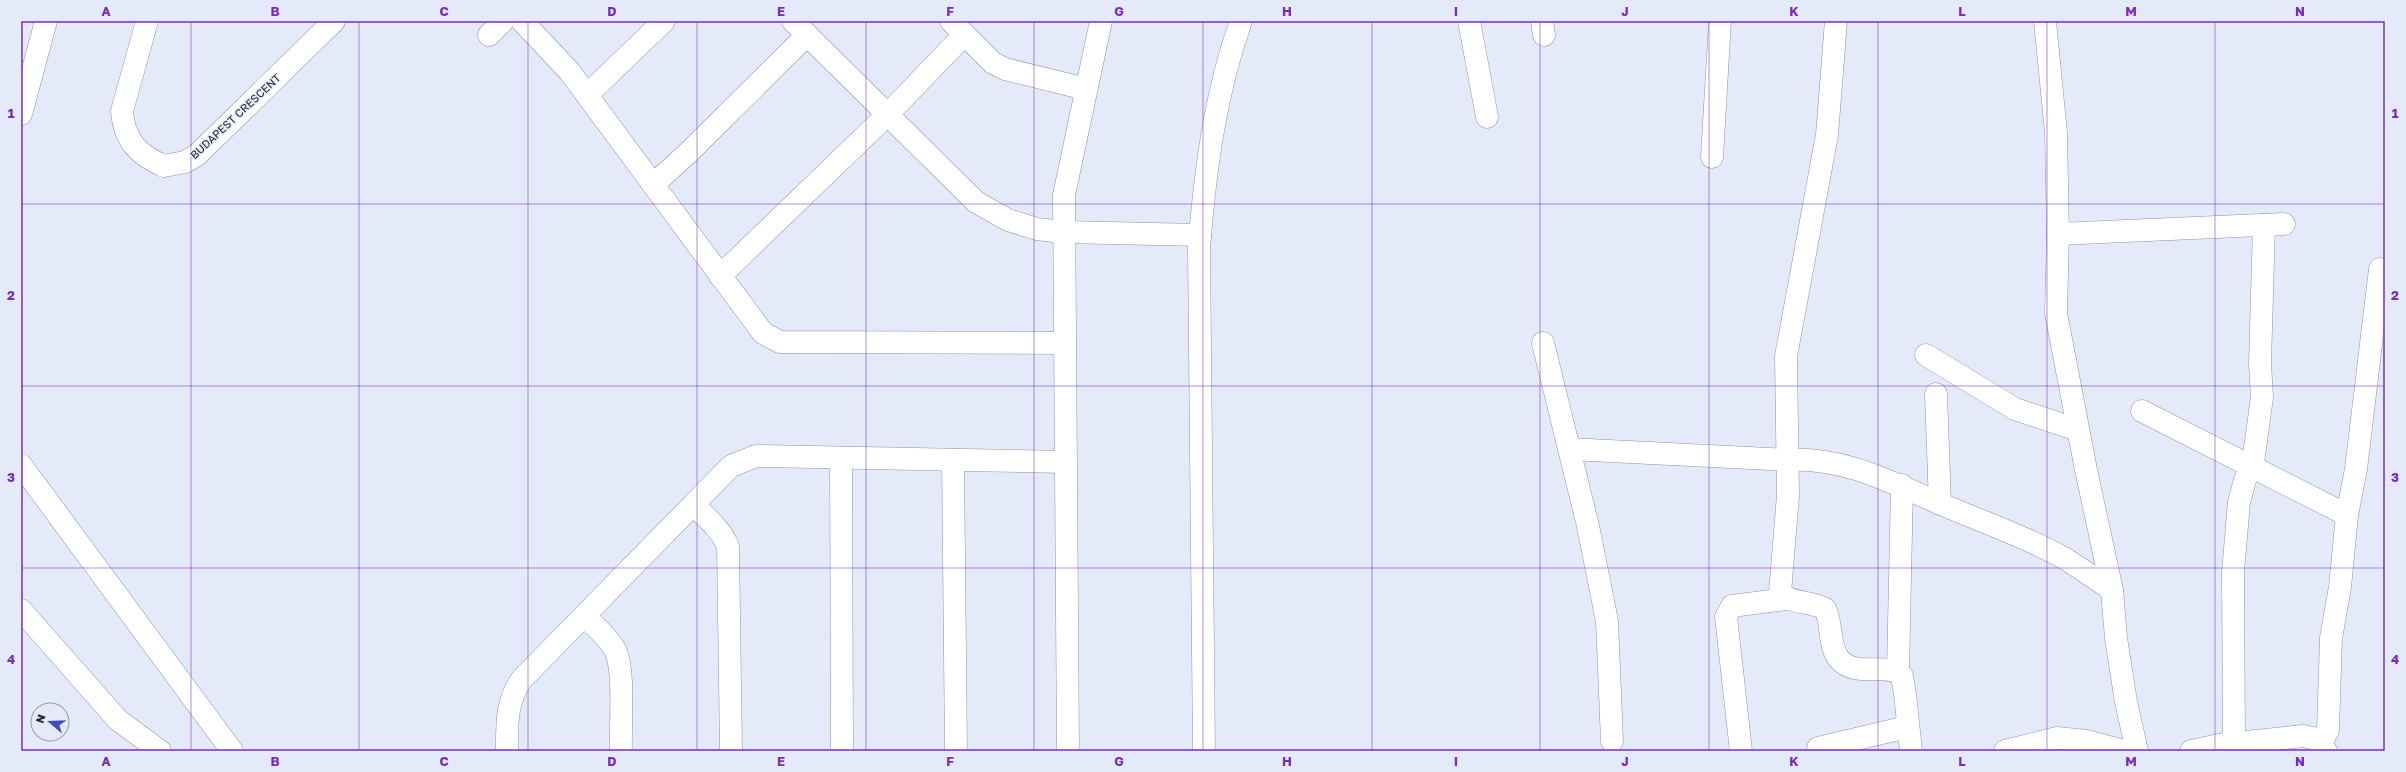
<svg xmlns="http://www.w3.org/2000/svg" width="2406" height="772" font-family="'Golos Text',sans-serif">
	<rect width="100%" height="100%" fill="#e5eafb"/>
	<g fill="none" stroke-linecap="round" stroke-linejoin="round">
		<g stroke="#8d92a6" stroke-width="23">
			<g id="minor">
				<path d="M147 21 122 111C124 140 138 155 164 166L185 162 197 155 334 21"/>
				<path d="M522 21 569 71 763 333 780 342 1064 343"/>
				<path d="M793 21 976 202 1008 220 1037 229 1063 232 1200 235"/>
				<path d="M951 21 993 63 1005 69 1086 89"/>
				<path d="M1469 21 1487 117"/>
				<path d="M1542 21 1544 35"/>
				<path d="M1836 21 1827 135 1786 356 1788 495 1780 593C1792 605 1811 600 1825 609 1833 624 1828 646 1839 659 1856 679 1888 661 1902 676L1905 694 1911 751"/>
				<path d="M2045 21 2056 133 2058 234 2056 313 2086 470 2112 590 2116 638 2126 702 2137 751"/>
				<path d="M489 35 503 21"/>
				<path d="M587 95 664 21"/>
				<path d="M21 114 46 21"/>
				<path d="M1712 157 1720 21"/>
				<path d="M653 185 689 152 807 35"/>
				<path d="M2058 234 2284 224"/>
				<path d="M720 276 887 115 964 35"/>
				<path d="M1543 343 1588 526 1607 621 1612 741"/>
				<path d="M1926 355 2015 409 2078 430"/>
				<path d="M1936 394 1940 504"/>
				<path d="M2142 411 2347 515"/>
				<path d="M1569 449 1788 460C1845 457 1890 482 1941 504 1982 522 2025 536 2064 558 2080 568 2096 579 2112 590"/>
				<path d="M841 458 842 751"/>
				<path d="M953 460 956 751"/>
				<path d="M21 465 232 751"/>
				<path d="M693 505C707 518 720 528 728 546L731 751"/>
				<path d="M21 610 118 720 160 751"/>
				<path d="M584 616C595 626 608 637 615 650 625 669 620 727 621 751"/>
				<path d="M1898 672 1902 485"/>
				<path d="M2234 743 2233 572 2239 502 2245 480 2253 463 2262 397 2260 364 2264 225"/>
				<path d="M2321 743 2328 730 2331 638 2340 587 2347 515 2356 469 2380 269"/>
				<path d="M1818 748 1907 727"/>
				<path d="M507 751C507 724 506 701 522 679L731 466 756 456 1065 462"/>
				<path d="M1068 751 1064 195 1101 21"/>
				<path d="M1204 751 1199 249C1205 171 1215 94 1241 21"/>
				<path d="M1741 751 1726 617 1732 606 1786 599"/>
				<path d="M2005 751 2057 738 2087 741 2124 751"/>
				<path d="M2191 751 2219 745 2303 736 2317 739 2326 751"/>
			</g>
		</g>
		<use href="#minor" stroke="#fff" stroke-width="22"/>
	</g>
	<path fill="none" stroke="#7b2cbf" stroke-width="1" stroke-opacity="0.55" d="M191 21V751M359 21V751M528 21V751M697 21V751M866 21V751M1034 21V751M1203 21V751M1372 21V751M1540 21V751M1709 21V751M1878 21V751M2047 21V751M2215 21V751M21 204H2385M21 386H2385M21 568H2385"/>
	<g text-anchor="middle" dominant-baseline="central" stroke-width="3" stroke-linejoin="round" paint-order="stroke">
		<g font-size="11" fill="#24262e" stroke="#e5eafb">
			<text transform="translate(235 116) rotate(-43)">BUDAPEST CRESCENT</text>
		</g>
	</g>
	<rect width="2406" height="772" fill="none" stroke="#e5eafb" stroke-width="44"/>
	<g transform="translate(50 722) rotate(289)"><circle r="19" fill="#e5eafb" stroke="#989ca9"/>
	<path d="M0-3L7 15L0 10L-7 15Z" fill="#3f4bbe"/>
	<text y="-6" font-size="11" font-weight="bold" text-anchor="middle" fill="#24262e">N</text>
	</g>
	<rect x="22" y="22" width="2362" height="728" fill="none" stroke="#7b2cbf" stroke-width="1.5"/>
	<g font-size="13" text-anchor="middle" font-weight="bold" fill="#7b2cbf">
		<text x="106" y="16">A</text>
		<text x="275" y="16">B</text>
		<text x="444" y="16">C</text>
		<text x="612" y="16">D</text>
		<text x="781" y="16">E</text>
		<text x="950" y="16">F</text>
		<text x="1119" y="16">G</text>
		<text x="1287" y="16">H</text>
		<text x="1456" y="16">I</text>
		<text x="1625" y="16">J</text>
		<text x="1794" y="16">K</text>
		<text x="1962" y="16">L</text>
		<text x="2131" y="16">M</text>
		<text x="2300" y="16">N</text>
		<text x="11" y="118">1</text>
		<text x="2395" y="118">1</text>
		<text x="11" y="300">2</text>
		<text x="2395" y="300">2</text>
		<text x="11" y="482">3</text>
		<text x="2395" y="482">3</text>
		<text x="11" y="664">4</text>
		<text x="2395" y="664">4</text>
		<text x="106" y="766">A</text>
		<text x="275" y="766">B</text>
		<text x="444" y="766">C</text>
		<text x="612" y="766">D</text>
		<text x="781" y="766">E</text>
		<text x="950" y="766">F</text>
		<text x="1119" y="766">G</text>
		<text x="1287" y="766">H</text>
		<text x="1456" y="766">I</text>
		<text x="1625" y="766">J</text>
		<text x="1794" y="766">K</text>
		<text x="1962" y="766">L</text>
		<text x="2131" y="766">M</text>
		<text x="2300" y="766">N</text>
	</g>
</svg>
